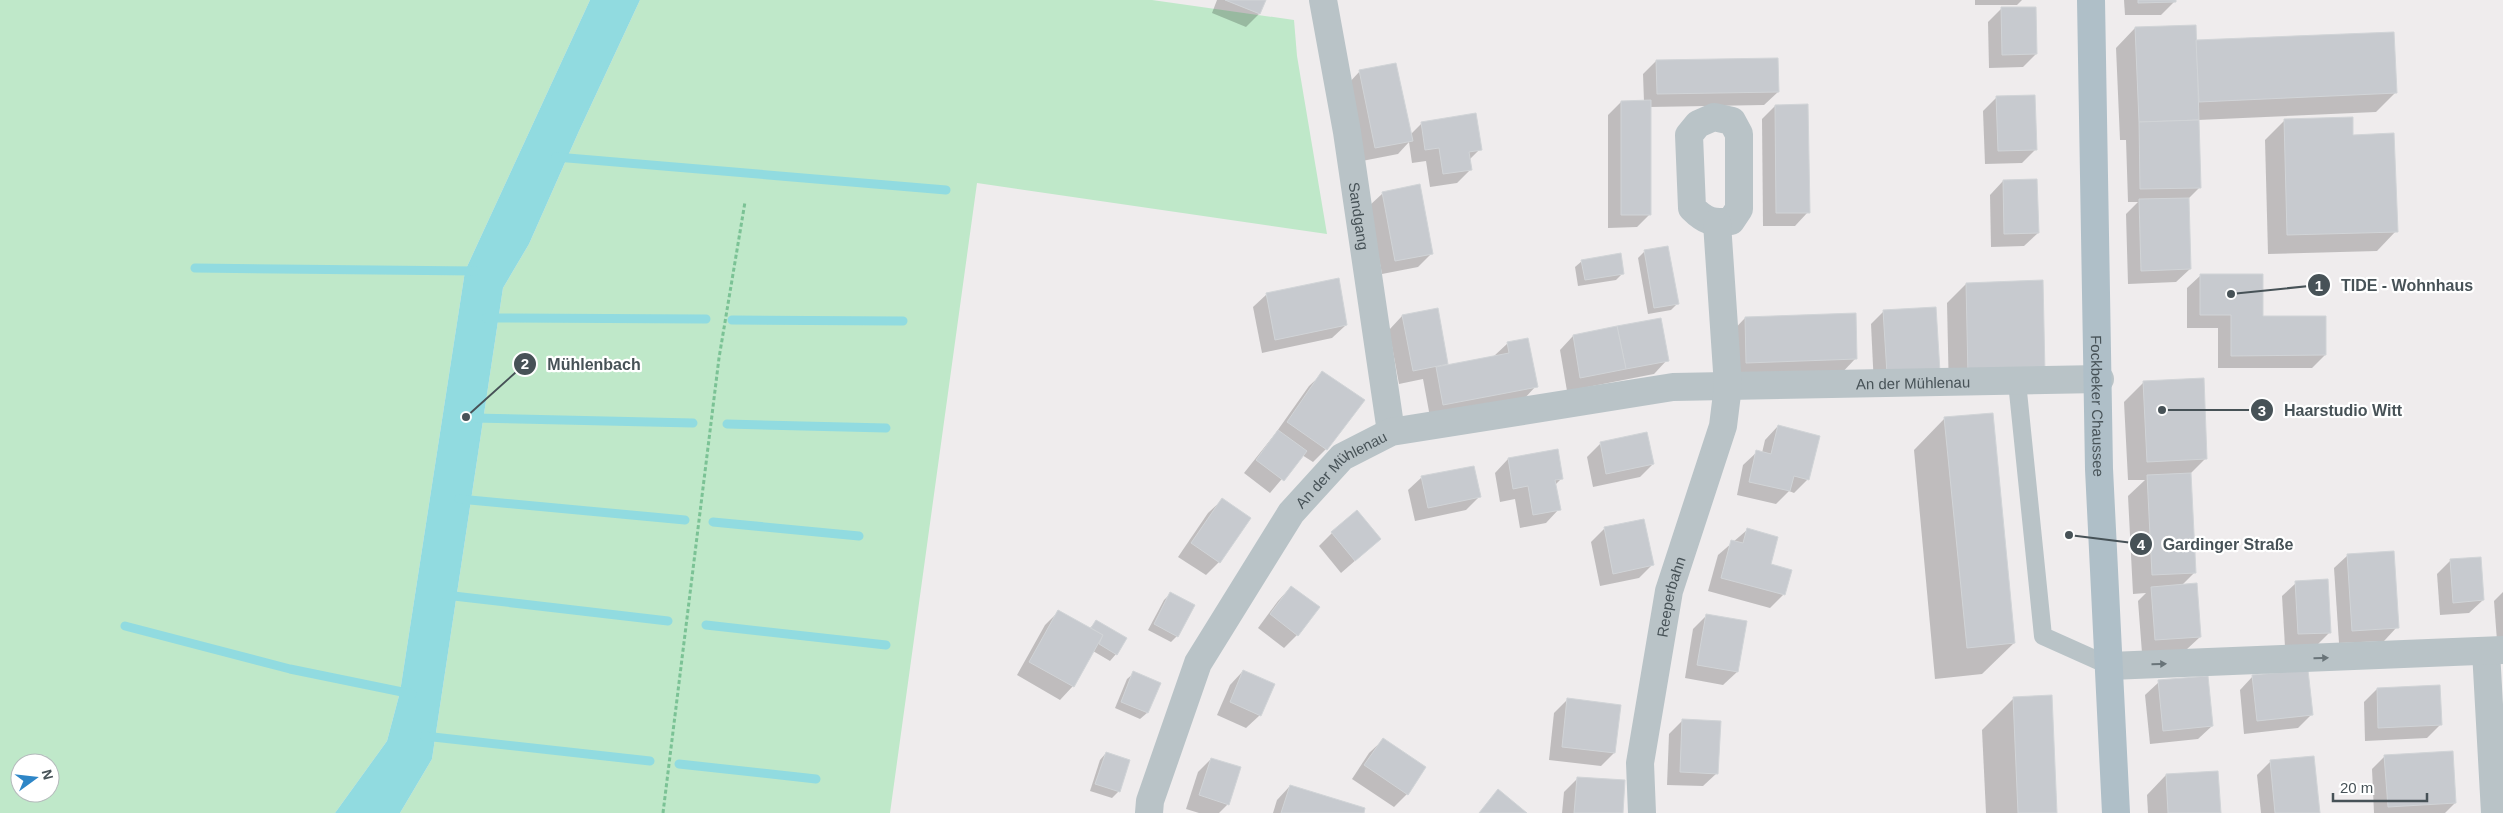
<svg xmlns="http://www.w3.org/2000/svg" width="2503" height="813" font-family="Arial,sans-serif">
	<rect width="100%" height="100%" fill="#efeced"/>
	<g fill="#bfe8c9" fill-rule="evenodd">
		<path d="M0 0H590L465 271 400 692 387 741 335 813H0ZM20 763H50V793H20Z"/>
		<path d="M640 0H1152L1294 20 1297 56 1327 234 977 183 890 813H400L432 759 503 288 529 244 579 131Z"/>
	</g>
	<path fill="#91dbe0" d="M590 0H640L579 131 529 244 503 288 432 759 400 813H335L387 741 400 692 465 271Z"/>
	<g fill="#0003">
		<path d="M1217 0H1264L1259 14 1246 27 1212 13Z"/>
		<path d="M1975 0H2022L2017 5H1975Z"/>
		<path d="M2124 0H2175V1L2161 15H2125Z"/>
		<path d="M2001 9 2036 54 2023 67 1989 68 1988 22Z"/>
		<path d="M2135 28 2395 93 2376 112 2198 120 2200 187 2188 199 2190 269 2176 282 2128 284 2126 214 2138 202H2128L2126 140H2120L2116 48Z"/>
		<path d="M1656 61 1778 92 1764 105 1650 107V214L1637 227 1608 228V115L1621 102H1644L1643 74Z"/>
		<path d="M1360 71 1410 135 1422 123 1480 149 1469 160 1471 169 1457 183 1430 187 1426 161 1412 163 1409 142 1398 154 1362 161 1347 85Z"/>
		<path d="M1997 97 2036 149 2022 163 1985 164 1983 111Z"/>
		<path d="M1775 106 1808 212 1795 226H1763L1762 119Z"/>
		<path d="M2284 121 2352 136 2396 231 2377 251 2268 254 2265 140Z"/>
		<path d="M2003 181 2038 233 2024 246 1991 247 1990 195Z"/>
		<path d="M1383 193 1432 253 1418 267 1382 274 1369 206Z"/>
		<path d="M1644 252 1678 303 1671 310 1648 314 1638 258Z"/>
		<path d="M1582 261 1623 273 1616 280 1578 286 1575 267Z"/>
		<path d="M2201 275 2261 318 2325 355 2312 368H2218V328H2187V288Z"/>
		<path d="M2041 282 1949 395 1947 303 1966 284Z"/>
		<path d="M1267 294 1346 325 1332 338 1262 353 1253 307Z"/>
		<path d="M1437 310 1447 366 1494 356 1508 343 1536 386 1523 400 1430 417 1423 379 1399 384 1389 330 1402 316Z"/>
		<path d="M1884 311 1925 385 1874 387 1871 324Z"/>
		<path d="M1745 318 1856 358 1837 378 1727 382 1726 338Z"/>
		<path d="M1660 320 1667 360 1654 374 1567 391 1560 350 1573 336Z"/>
		<path d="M1323 373 1326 449 1313 462 1302 455 1270 493 1244 473 1275 434 1309 386Z"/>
		<path d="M2144 382 2206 458 2190 474 2194 573 2181 586 2200 637 2186 650 2142 653 2138 601 2146 593 2133 594 2128 496 2145 480H2128L2124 402Z"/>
		<path d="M1945 418 2014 643 1982 674 1935 679 1914 450Z"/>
		<path d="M1778 426 1808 479 1794 493 1789 491 1776 504 1737 495 1743 465 1757 452 1762 453 1765 440Z"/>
		<path d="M1601 443 1653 464 1640 477 1593 487 1587 457Z"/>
		<path d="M1508 459 1562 478 1555 485 1559 509 1546 523 1520 528 1515 499 1500 502 1495 473Z"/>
		<path d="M1422 477 1480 496 1466 510 1415 521 1408 490Z"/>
		<path d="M1222 500 1219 562 1206 575 1178 557 1208 513Z"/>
		<path d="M1643 520 1652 565 1639 578 1600 586 1591 542 1604 529Z"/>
		<path d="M1747 530 1770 565 1784 594 1770 608 1708 591 1718 555Z"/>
		<path d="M1332 533 1380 539 1341 573 1319 546Z"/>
		<path d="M2348 555 2397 627 2384 641 2339 643 2334 568Z"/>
		<path d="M2451 560 2483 600 2469 613 2440 615 2437 574Z"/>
		<path d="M2296 583 2330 632 2317 645 2285 647 2282 596Z"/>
		<path d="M1291 587 1297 635 1284 648 1258 628 1278 601Z"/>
		<path d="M2503 592V641H2497L2494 601Z"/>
		<path d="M1170 594 1177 636 1171 642 1148 630 1164 600Z"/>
		<path d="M1059 611 1089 629 1096 622 1116 654 1110 661 1093 651 1073 686 1060 700 1017 675 1045 625Z"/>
		<path d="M1707 615 1745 622 1737 672 1723 685 1685 678 1693 629Z"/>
		<path d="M1243 671 1260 715 1246 728 1217 715 1230 685Z"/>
		<path d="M1134 673 1159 683 1147 713 1140 719 1115 708 1127 679Z"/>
		<path d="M2253 676 2311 715 2298 728 2244 734 2240 690Z"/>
		<path d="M2159 682 2212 726 2198 739 2150 744 2145 695Z"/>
		<path d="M2377 689 2441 724 2427 738 2365 741 2364 702Z"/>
		<path d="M2014 698 2056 813H1986L1982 730Z"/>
		<path d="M1568 699 1614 753 1601 766 1549 760 1554 713Z"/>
		<path d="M1683 720 1717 773 1703 786 1667 785 1669 734Z"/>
		<path d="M1383 740 1407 794 1394 807 1352 779 1369 753Z"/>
		<path d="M1106 753 1119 791 1112 798 1090 791 1100 760Z"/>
		<path d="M2385 756 2455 803 2445 813H2374L2372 769Z"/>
		<path d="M1211 759 1228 804 1219 813H1199L1186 809 1198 772Z"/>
		<path d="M2270 762 2319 813H2261L2257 775Z"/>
		<path d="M2166 775 2220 813H2148L2147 795Z"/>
		<path d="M1577 779 1621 813H1562L1564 792Z"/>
		<path d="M1290 786 1363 813H1273L1277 800Z"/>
	</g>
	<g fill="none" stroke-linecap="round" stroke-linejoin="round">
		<g stroke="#91dbe0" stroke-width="9">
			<path d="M556 157 946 190"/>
			<path d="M195 268 475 271"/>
			<path d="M486 318 706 319"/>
			<path d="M732 320 903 321"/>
			<path d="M473 418 693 423"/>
			<path d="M727 424 886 428"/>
			<path d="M459 499 685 520"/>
			<path d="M713 522 859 536"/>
			<path d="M445 595 668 621"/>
			<path d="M706 625 886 645"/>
			<path d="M125 626 290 669 412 694"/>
			<path d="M424 736 650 761"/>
			<path d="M679 764 816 779"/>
		</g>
	</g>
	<g fill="#c7cacf" stroke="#d1d4d7">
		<path d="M1225 0H1266L1260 14Z"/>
		<path d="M2138 0H2176V2L2138 3Z"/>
		<path d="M2001 7H2036L2037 54 2002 55Z"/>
		<path d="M2196 25 2199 120 2139 122 2135 27Z"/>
		<path d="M2394 32 2397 93 2199 102 2196 40Z"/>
		<path d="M1778 58 1779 92 1657 94 1656 60Z"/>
		<path d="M1396 63 1413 141 1375 148 1359 70Z"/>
		<path d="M2035 95 2037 150 1998 151 1996 96Z"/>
		<path d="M1651 100V215H1621V101Z"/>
		<path d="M1808 104 1810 213H1776L1775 105Z"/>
		<path d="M1476 113 1482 150 1469 152 1472 170 1443 174 1439 148 1425 150 1421 122Z"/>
		<path d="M2353 117V135L2394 133 2398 232 2287 235 2284 119Z"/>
		<path d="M2199 120 2201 188 2140 189 2139 122Z"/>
		<path d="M2037 179 2039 233 2004 234 2003 180Z"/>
		<path d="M1420 184 1433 254 1395 261 1382 192Z"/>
		<path d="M2189 198 2191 269 2141 271 2139 199Z"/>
		<path d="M1668 246 1679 304 1654 308 1644 250Z"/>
		<path d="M1621 253 1624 274 1585 280 1581 260Z"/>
		<path d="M2200 274H2263V316H2326V355L2231 356V315H2200Z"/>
		<path d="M1339 278 1347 325 1275 340 1266 293Z"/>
		<path d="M2043 280 2045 374 1968 376 1966 283Z"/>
		<path d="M1936 307 1940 372 1887 374 1883 310Z"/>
		<path d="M1438 308 1448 364 1413 371 1402 315Z"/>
		<path d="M1856 313 1857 359 1746 363 1745 317Z"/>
		<path d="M1661 318 1669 361 1626 369 1617 326Z"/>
		<path d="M1617 326 1626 369 1580 378 1573 335Z"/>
		<path d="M1528 338 1538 387 1443 405 1436 367 1509 353 1507 342Z"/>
		<path d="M1322 371 1365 400 1327 450 1287 422Z"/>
		<path d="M2204 378 2207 459 2147 462 2143 381Z"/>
		<path d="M1993 413 2015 643 1967 648 1944 417Z"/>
		<path d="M1778 425 1820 436 1809 480 1794 476 1790 491 1749 482 1756 450 1771 454Z"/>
		<path d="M1278 430 1307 451 1284 481 1256 460Z"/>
		<path d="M1647 432 1654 464 1606 474 1600 442Z"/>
		<path d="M1558 449 1563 479 1555 480 1561 510 1533 515 1528 486 1513 489 1508 458Z"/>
		<path d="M1474 466 1481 497 1428 508 1421 476Z"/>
		<path d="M2191 473 2196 573 2152 575 2147 475Z"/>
		<path d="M1222 498 1251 518 1220 563 1191 543Z"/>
		<path d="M1357 510 1381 539 1355 561 1331 532Z"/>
		<path d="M1644 519 1654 565 1613 574 1604 527Z"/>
		<path d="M1747 528 1778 537 1771 564 1792 570 1785 595 1721 578 1731 540 1743 543Z"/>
		<path d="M2394 551 2399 628 2352 631 2347 554Z"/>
		<path d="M2481 557 2484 600 2453 603 2450 559Z"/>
		<path d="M2328 579 2331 633 2298 634 2295 581Z"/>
		<path d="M2197 583 2201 637 2155 640 2151 587Z"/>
		<path d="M1291 586 1320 607 1298 636 1270 614Z"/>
		<path d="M1170 592 1195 605 1178 637 1154 624Z"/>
		<path d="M1058 610 1103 635 1074 687 1029 662Z"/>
		<path d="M1706 614 1747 621 1738 672 1697 665Z"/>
		<path d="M1096 620 1127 638 1117 655 1099 644 1103 635 1091 628Z"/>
		<path d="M1243 670 1275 684 1261 716 1230 702Z"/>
		<path d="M2308 670 2313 715 2257 721 2252 675Z"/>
		<path d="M1133 671 1161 683 1148 713 1121 702Z"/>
		<path d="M2208 676 2213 726 2163 731 2158 680Z"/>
		<path d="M2440 685 2442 725 2378 728 2377 688Z"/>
		<path d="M2052 695 2057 813H2018L2013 697Z"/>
		<path d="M1567 698 1621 705 1615 753 1562 747Z"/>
		<path d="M1682 719 1721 721 1718 774 1680 772Z"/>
		<path d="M1383 738 1426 767 1408 795 1364 765Z"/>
		<path d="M2453 751 2456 803 2388 807 2384 755Z"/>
		<path d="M1106 752 1130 760 1120 792 1095 784Z"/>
		<path d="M2314 756 2320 813H2275L2270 760Z"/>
		<path d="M1211 758 1241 767 1229 805 1199 795Z"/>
		<path d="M2218 771 2221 813H2168L2166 774Z"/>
		<path d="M1577 777 1625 780 1623 813H1574Z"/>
		<path d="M1290 785 1365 808 1364 813H1281Z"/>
		<path d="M1498 789 1527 813H1479Z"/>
	</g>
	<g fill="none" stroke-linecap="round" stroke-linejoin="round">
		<path stroke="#7bc295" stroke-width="3" stroke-dasharray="4 2.5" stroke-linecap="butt" d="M663 813 719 358 745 202"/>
		<path stroke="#b9c3c7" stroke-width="18" d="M2017 382 2043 636 2110 666"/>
		<g stroke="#b9c3c7" stroke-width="28">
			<path id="s1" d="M1323 0 1347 132 1391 432"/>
			<path d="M1714 117 1732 121 1739 134V209L1731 221C1713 224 1705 221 1692 208L1689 135 1698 124Z"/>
			<path d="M2486 651 2495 813"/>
			<path d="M2110 666 2503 650"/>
			<path id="s2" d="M1149 813 1150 801 1198 663 1291 513 1342 457 1391 432 1673 387 2100 379"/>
			<path id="s3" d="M1642 813 1640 763 1669 591 1723 426 1728 386 1717 223"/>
		</g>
		<path stroke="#afbfc8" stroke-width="28" id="s4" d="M2091 0 2099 469 2116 813"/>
	</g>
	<defs><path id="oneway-solid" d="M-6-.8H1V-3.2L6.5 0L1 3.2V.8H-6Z" transform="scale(1.25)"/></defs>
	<g fill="#697479">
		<use href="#oneway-solid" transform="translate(2321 658) rotate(-2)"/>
		<use href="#oneway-solid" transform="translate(2159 664) rotate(-2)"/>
	</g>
	<g text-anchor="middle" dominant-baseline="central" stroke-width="4.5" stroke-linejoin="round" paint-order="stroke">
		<g font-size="15" fill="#475257" stroke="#fff">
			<text stroke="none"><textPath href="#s1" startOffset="219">Sandgang</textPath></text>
			<text stroke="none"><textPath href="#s2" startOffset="991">An der Mühlenau</textPath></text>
			<text stroke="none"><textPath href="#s4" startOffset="406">Fockbeker Chaussee</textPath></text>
			<text stroke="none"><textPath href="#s2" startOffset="402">An der Mühlenau</textPath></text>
			<text stroke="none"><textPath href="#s3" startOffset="219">Reeperbahn</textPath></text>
		</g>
	</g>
	<path fill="none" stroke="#475257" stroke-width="2" d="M2231 294L2319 285M466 417L525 364M2162 410L2262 410M2069 535L2141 544"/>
	<g fill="#475257" stroke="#fff" stroke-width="2">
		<circle cx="2231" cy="294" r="5"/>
		<circle cx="466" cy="417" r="5"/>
		<circle cx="2162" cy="410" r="5"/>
		<circle cx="2069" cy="535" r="5"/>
		<circle cx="2319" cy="285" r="12"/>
		<circle cx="525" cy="364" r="12"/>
		<circle cx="2262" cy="410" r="12"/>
		<circle cx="2141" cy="544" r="12"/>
	</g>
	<g font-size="15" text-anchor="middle" font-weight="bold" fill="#fff">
		<text x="2319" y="291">1</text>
		<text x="525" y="369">2</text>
		<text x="2262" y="416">3</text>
		<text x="2141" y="550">4</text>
	</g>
	<g font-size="16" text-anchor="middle" font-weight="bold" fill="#475257" stroke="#fff" stroke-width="4.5" stroke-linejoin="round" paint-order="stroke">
		<text x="2407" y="291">TIDE - Wohnhaus</text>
		<text x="594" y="370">Mühlenbach</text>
		<text x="2343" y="416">Haarstudio Witt</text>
		<text x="2228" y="550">Gardinger Straße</text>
	</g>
	<g transform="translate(35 778) rotate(75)"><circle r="24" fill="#ffffff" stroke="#b5babc"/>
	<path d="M0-4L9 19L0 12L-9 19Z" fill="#2e86c7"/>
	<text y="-8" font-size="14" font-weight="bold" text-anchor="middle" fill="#475257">N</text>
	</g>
	<path d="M2333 793v8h94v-8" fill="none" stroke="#475257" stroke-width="2.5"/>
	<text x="2340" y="793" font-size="15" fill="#475257" stroke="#ffffff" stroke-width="4" paint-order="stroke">20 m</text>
</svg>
